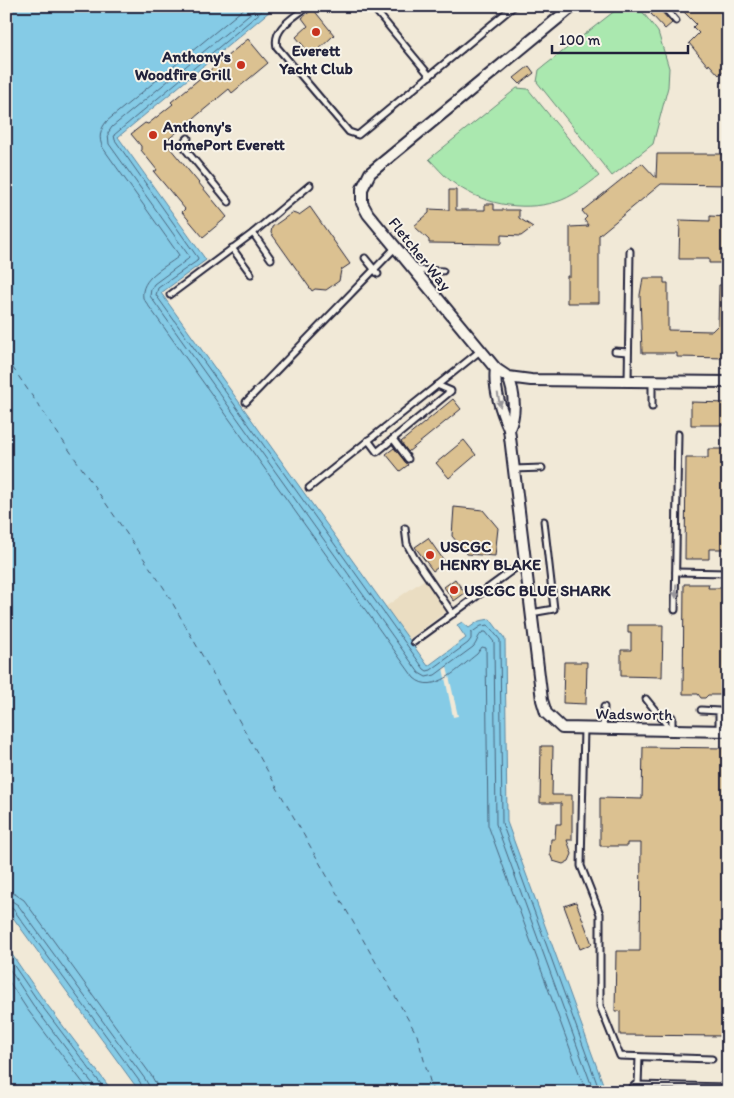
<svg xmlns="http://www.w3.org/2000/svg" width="734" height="1098" font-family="Itim,sans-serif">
	<rect width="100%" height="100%" fill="#f1e9d7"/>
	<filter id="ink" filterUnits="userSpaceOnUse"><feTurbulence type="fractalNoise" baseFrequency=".02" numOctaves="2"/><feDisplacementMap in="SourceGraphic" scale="10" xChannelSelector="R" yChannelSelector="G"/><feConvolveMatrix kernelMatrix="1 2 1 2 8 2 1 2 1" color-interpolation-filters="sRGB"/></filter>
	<g filter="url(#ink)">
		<path fill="#eaddc2" d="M428 577 452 607 409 639 385 607Z"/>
		<g fill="#aae8af" stroke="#668575">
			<path d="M621 6H638L658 32 669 68 668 87 653 144 612 176 537 82 539 70Z"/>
			<path d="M517 88 528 89 599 176C587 185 571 198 556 202 521 212 480 204 451 181 443 175 436 166 429 159Z"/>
		</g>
		<g fill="#85cbe6" stroke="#5d87a2">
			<path d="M6 6H276L118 137 206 260 161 293 428 666 466 638 457 625 462 622 469 628 479 621 490 619 505 639 507 822 606 1092H140L6 908Z"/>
			<path d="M6 946 42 998 113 1092H6Z"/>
		</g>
		<path fill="#f1e9d7" d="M447 667 458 716 453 717 443 668Z"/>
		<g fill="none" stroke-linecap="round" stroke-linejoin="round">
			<g stroke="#4a667f" stroke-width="1">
				<path d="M247 6 107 121C100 129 98 138 103 148L179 255 178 257C164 268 140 278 143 298L414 678C434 696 461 666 477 654L482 647 486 648 488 825 586 1092"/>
				<path d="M259 6 112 127 108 133 109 144 189 256 188 259 154 284 151 289 150 296 419 673 426 677 435 675 473 647C478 642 477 636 483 632H486L494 642 496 824 594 1092"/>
				<path d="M268 6 114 135 115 140 198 258 197 261 158 288 156 295 424 669 427 671 431 670 468 643 471 639V633L481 626 488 625 500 640 502 823 600 1092"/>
				<path d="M6 892 15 894 24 900 151 1075 156 1084 158 1092"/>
				<path d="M6 900 12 901 18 905 145 1079 149 1086 150 1092"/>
				<path d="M6 906 13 909 140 1082 144 1092"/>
				<path d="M6 954 38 1001 107 1092"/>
				<path d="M6 964 33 1005 99 1092"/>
				<path d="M6 977 27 1009 90 1092"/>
			</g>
			<g stroke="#40556e" stroke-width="1" stroke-dasharray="6 5" stroke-linecap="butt">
				<path d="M6 90 12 82"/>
				<path d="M6 358 164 588 417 1035 433 1092"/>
			</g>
		</g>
		<g fill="#dbc191" stroke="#22223b">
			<path d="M678 6H728V76L723 71 719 75 709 64 708 66 689 43 699 33 693 27 696 24Z"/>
			<path d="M658 8 672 23 665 29 651 14Z"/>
			<path d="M313 9 334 35 312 56 296 37 308 26 302 18Z"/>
			<path d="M248 39 268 63 232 93 229 89 165 142 227 217 203 237 182 212 185 209 154 172 157 170 141 150V146L131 134 145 123 148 124 173 104 171 102Z"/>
			<path d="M529 66 534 73 520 84 514 78Z"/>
			<path d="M657 154H728V185L661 184 599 235V303H567V276H570V227L589 226 584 220 587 217 582 211 642 163 656 178Z"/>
			<path d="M449 190H456V210H485V204H494V210H519V218L533 227 521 236 501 235V244L429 243V240L414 226 429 213V209L449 210Z"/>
			<path d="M310 207 350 264 341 270 339 281 326 290 315 289 312 291 271 233 272 227 292 213 299 215Z"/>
			<path d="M710 216 728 217V263H709V259H679L680 220 710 221Z"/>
			<path d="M643 278H664V283H668V330L712 331 718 325 719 285H728V358L677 357V353H642L640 295Z"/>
			<path d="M453 399 461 409 408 452 401 442Z"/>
			<path d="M691 402 728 403V425H691Z"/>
			<path d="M464 440 476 455 449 478 436 463Z"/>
			<path d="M394 448 408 465 400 471 386 454Z"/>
			<path d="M708 449H728V549H709V559H685L686 458H708Z"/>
			<path d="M454 507 483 510 498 528 495 556 467 554 452 536Z"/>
			<path d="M428 538 445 562 433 571 415 547Z"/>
			<path d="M455 579 465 593 454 601 444 587Z"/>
			<path d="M684 584H709L708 588H728V695H708L705 698H701L698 694H683Z"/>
			<path d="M628 625H663L662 677 621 676V650H631V633H628Z"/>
			<path d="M564 662H587L586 704 563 703Z"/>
			<path d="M541 746H553L552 795H572V840H567L572 854 569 861 563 864 553 861 550 854 551 839H555L556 824H561V803H540Z"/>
			<path d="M643 747 728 748V928L725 1036 620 1035V1011H615L616 951H640L641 843H627V846H600V798L642 799Z"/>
			<path d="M576 902 592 944 580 949 564 906Z"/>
		</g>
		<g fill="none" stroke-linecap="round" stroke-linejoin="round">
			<g stroke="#22223b" stroke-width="9">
				<g id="service">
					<path d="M308 6C295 17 272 28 277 47L349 132 358 135 514 6"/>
					<path d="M372 6 430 76"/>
					<path d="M663 6 676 21"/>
					<path d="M188 138 185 141 186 150 229 202"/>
					<path d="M253 233 271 259"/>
					<path d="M232 248 251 274"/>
					<path d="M365 258 378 274"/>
					<path d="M416 270 443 271"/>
					<path d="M170 295 253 233 310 185"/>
					<path d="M615 351 628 352"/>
					<path d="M628 381 630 251"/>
					<path d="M246 402 395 248"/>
					<path d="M652 407V382"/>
					<path d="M393 439 408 459"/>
					<path d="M368 440 377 452 451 391 437 385"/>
					<path d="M514 469 542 468"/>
					<path d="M309 488 480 351"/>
					<path d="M405 528 407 544 414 557 453 614"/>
					<path d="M676 572 728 573"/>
					<path d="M675 610 678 434"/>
					<path d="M531 613 554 609 544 521"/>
					<path d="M414 642 525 561"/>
					<path d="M646 699 671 730"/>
					<path d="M701 710 719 711V730"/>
					<path d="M584 728 581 866 600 914V1006L620 1056 712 1059"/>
					<path d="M603 728 604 707"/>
					<path d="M672 729V717"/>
					<path d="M638 1085 639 1057"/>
					<path d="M628 1092 635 1085 728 1087"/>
				</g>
			</g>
			<g stroke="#22223b" stroke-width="14">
				<g id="minor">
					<path d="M573 6 370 173 362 189V203L368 214 496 369 508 377 531 380 728 382"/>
					<path d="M496 369C493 389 501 411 509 429L542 700 546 713 562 728 728 731"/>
					<path d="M508 377C515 393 516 414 509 429"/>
				</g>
			</g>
			<use href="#service" stroke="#f7f3e8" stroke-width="5"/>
			<use href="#minor" stroke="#f7f3e8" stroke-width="10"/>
		</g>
		<defs><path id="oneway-solid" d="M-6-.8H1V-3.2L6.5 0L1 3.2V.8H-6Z" transform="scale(1.25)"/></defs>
		<g fill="#97959a">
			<use href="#oneway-solid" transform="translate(499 400) rotate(79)"/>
			<use href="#oneway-solid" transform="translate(676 591) rotate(92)"/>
		</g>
	</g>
	<g fill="#c8321e" stroke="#f7f3e8" stroke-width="2">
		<circle cx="316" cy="32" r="5"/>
		<circle cx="241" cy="65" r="5"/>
		<circle cx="153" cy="135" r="5"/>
		<circle cx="430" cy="555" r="5"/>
		<circle cx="454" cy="590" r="5"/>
	</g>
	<g text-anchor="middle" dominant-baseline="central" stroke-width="4" stroke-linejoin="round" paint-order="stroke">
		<g font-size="16" font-weight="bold" fill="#22223b" stroke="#f7f3e8" text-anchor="start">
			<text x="316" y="50" text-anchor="middle">Everett<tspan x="316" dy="18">Yacht Club</tspan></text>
			<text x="231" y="56" text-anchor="end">Anthony's<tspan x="231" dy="18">Woodfire Grill</tspan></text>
			<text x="163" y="126">Anthony's<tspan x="163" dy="18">HomePort Everett</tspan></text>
			<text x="440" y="546">USCGC<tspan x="440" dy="18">HENRY BLAKE</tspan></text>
			<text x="464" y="590">USCGC BLUE SHARK</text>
		</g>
		<g font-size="16" fill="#22223b" stroke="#f7f3e8">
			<text transform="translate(420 254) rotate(51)">Fletcher Way</text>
			<text transform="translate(634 714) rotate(1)">Wadsworth</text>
		</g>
	</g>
	<rect width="734" height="1098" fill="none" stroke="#f7f3e8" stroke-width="25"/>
	<rect x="12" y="12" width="709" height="1073" fill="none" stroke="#22223b" stroke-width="2" filter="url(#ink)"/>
	<path d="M552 45v8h136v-8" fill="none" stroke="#22223b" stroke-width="2.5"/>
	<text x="559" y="45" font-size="15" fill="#22223b" stroke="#f7f3e8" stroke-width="4" paint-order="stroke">100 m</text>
</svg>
